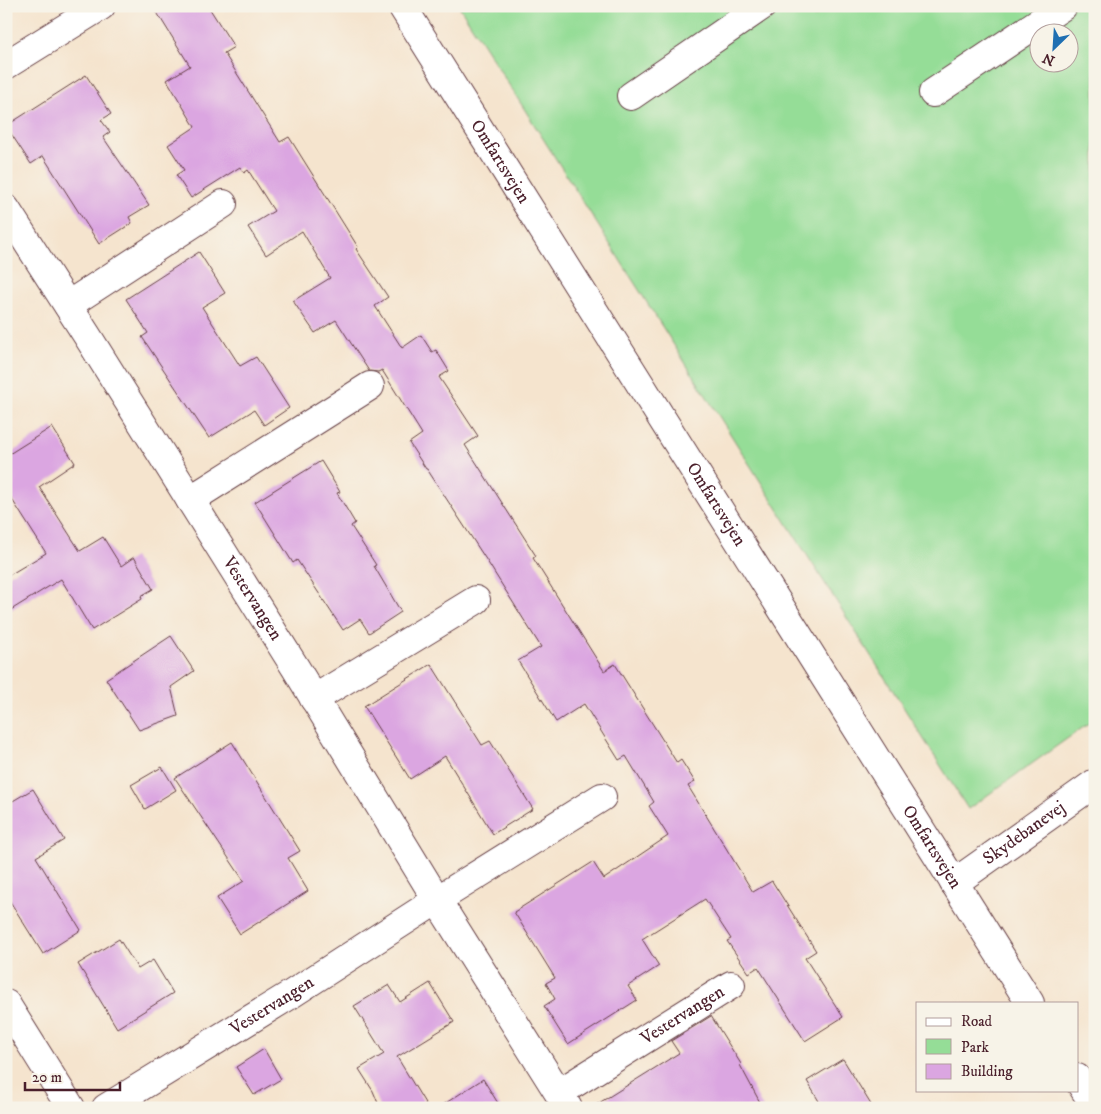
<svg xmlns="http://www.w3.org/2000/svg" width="1101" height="1114" font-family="'IM FELL DW Pica',serif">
	<rect width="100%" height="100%" fill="#f7f3e8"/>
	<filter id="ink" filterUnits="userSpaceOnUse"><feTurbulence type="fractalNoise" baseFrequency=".02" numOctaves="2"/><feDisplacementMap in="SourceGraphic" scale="10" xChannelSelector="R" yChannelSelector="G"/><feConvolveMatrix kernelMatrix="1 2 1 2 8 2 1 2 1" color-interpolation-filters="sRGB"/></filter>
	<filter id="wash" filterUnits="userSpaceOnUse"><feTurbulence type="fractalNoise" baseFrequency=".0096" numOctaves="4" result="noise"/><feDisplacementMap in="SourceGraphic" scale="20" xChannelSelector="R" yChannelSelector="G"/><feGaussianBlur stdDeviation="1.12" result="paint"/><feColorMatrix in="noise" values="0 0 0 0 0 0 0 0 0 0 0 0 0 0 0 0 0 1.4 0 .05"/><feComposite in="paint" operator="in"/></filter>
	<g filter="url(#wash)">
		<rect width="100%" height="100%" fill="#f5e4ce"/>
		<path fill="#95dd97" stroke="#707e61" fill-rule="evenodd" d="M459 6H806L814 17 828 6H1095V719L968 809ZM1038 32H1068V62H1038Z"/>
		<g id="blocks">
			<g fill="#dba6e1">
				<path d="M153 6H208L234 47 224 53 280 142 289 137 358 247 356 249 388 297 375 306 402 348 421 335 432 352 436 350 449 371 439 377 478 436 465 445 536 556 533 558 604 671 615 664 677 763 681 760 695 782 688 786 753 892 772 881 816 951 805 958 843 1017 805 1041 758 967 749 973 727 941 731 939 705 899 642 939 659 966 628 986 637 1000 568 1044 544 1006 555 999 546 983 555 978 514 912 593 862 604 879 668 836 649 806 654 802 626 756 619 760 584 704 556 722 518 661 541 647 487 561 427 469H426L409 443 422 434 382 370 378 372 369 371 336 320 315 333 293 301 330 278 302 231 266 255 248 227 274 211 248 170 244 173 240 167 191 198 176 175 184 170 168 145 195 127 167 80 190 66Z"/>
				<path d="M86 75 111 114 101 120 110 132 103 137 149 205 129 217 132 223 99 244 43 156 31 164 6 126Z"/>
				<path d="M199 252 225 293 202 307 240 366 256 357 289 408 264 425 254 410 209 438 142 337 148 333 126 299Z"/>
				<path d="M52 427 75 463 39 487 80 551 103 537 121 566 134 557 153 589 141 596 142 599 92 630 61 579 6 613V577L46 553 6 490V456Z"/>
				<path d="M321 461 340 492 337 493 355 523 351 526 376 565 374 566 401 612 369 633 360 619 343 630 297 560 293 563 255 502Z"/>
				<path d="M171 636 194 671 171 687 178 716 139 730 106 679Z"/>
				<path d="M431 664 482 745 490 741 533 809 493 834 445 756 410 779 364 706Z"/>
				<path d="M232 742 300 851 288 858 308 891 240 934 217 898 244 881 175 778Z"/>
				<path d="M162 767 176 790 145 809 131 785Z"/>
				<path d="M33 789 64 840 36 857 81 930 43 954 6 895V805Z"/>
				<path d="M119 939 138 969 153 960 173 993 117 1028 78 964Z"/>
				<path d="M430 983 454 1022 397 1057 428 1108H380L373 1091 359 1069 384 1054 354 1006 389 985 400 1002Z"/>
				<path d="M711 1016 741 1064 740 1065 763 1108H591L679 1053 671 1041Z"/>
				<path d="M264 1049 281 1079 254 1095 236 1067Z"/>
				<path d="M843 1059 873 1108H823L807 1081Z"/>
				<path d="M483 1079 501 1108H438Z"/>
			</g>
		</g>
	</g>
	<g filter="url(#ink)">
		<use href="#blocks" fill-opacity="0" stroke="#643d43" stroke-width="1"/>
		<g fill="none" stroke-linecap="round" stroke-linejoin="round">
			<g stroke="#643d43" stroke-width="30">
				<g id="minor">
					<path d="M6 65 101 6"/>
					<path d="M933 93 1063 6"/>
					<path d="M631 96 762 6"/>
					<path id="s1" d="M6 209 88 337 295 667 437 900 568 1108"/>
					<path d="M68 305 223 204"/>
					<path d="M190 500 370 386"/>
					<path d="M314 699 476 600"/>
					<path id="s2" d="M954 883 1095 783"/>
					<path d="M6 1004 71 1108"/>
					<path id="s3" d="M559 1093 731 985"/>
					<path id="s4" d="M106 1108 290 995 437 900 602 797"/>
				</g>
			</g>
			<g stroke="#643d43" stroke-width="30">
				<g id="major">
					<path id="s5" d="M402 6 1030 1003"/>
					<path d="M1077 1078 1095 1106"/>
				</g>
			</g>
			<use href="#minor" stroke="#fff" stroke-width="28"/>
			<use href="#major" stroke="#fff" stroke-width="28"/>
		</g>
	</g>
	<g text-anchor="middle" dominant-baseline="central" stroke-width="4" stroke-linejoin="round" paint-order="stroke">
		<g font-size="18" fill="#4a1f2b" stroke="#f7f3e8">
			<text stroke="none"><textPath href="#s5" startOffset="184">Omfartsvejen</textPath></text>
			<text stroke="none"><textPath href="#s5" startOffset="589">Omfartsvejen</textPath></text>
			<text stroke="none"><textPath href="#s1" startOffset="461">Vestervangen</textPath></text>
			<text stroke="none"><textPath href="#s2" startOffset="86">Skydebanevej</textPath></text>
			<text stroke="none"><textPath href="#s5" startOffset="994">Omfartsvejen</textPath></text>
			<text stroke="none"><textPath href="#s4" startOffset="195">Vestervangen</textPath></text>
			<text stroke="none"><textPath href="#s3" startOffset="146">Vestervangen</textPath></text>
		</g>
	</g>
	<rect width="1101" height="1114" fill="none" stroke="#f7f3e8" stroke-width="25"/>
	<rect x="916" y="1002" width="162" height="90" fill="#f7f3e8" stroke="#b29e9c"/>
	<rect x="926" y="1018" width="25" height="8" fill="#ffffff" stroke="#b29e9c"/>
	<text x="961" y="1026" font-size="15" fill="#4a1f2b">Road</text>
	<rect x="926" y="1039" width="25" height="15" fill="#95dd97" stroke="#b29e9c"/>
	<text x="961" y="1052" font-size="15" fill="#4a1f2b">Park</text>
	<rect x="926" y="1064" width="25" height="15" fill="#dba6e1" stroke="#b29e9c"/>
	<text x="961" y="1076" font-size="15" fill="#4a1f2b">Building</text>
	<g transform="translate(1054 48) rotate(205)"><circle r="24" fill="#f7f3e8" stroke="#b29e9c"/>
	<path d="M0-4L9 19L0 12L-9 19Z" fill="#1f6fb2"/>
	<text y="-8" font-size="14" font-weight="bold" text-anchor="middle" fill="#4a1f2b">N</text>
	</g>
	<path d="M25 1082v8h95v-8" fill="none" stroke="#4a1f2b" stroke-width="2.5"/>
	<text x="32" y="1082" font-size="15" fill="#4a1f2b" stroke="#f7f3e8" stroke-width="4" paint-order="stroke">20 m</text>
</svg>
